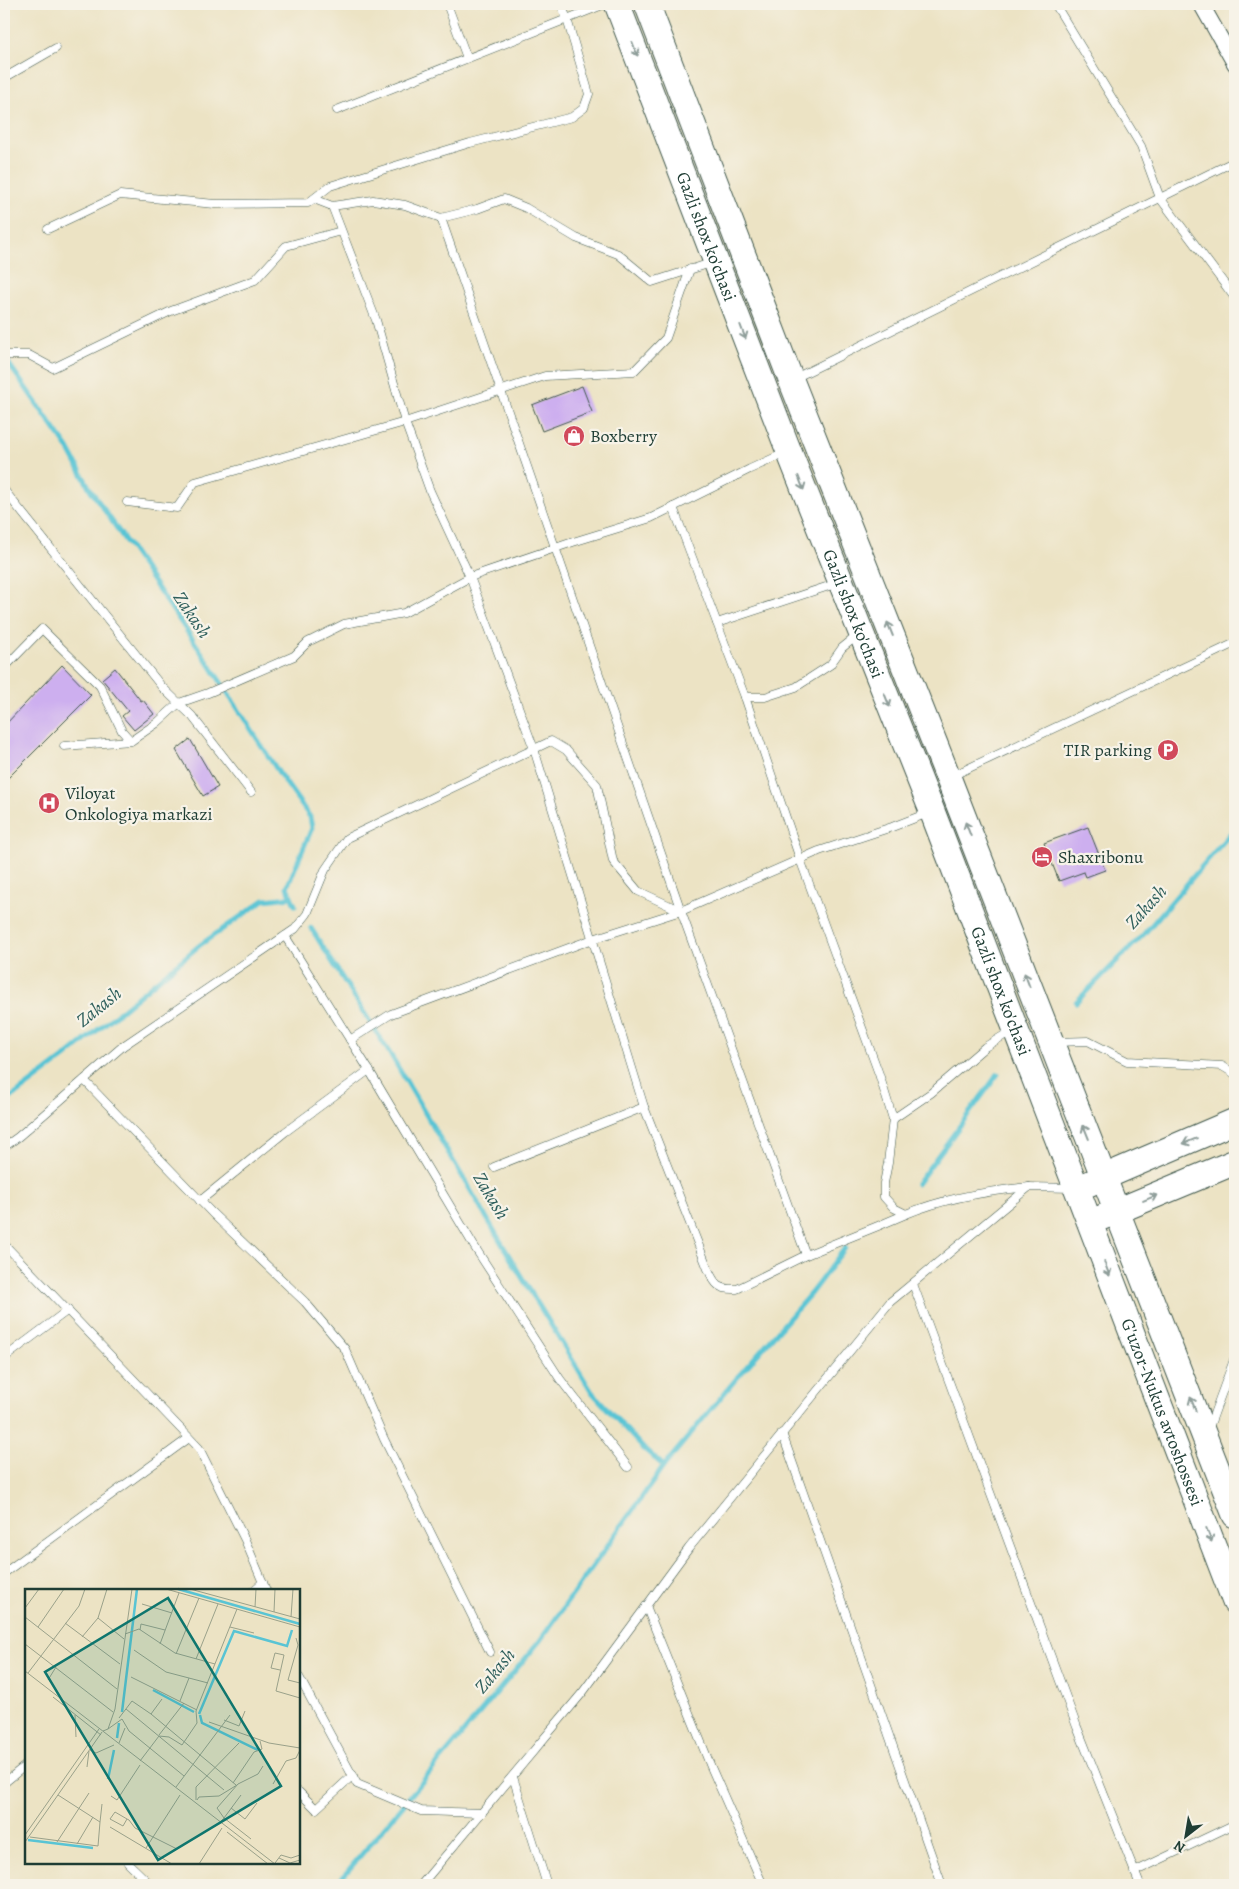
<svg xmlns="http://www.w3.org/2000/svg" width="1239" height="1889" font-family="Alegreya,serif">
	<rect width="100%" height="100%" fill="#f7f3e8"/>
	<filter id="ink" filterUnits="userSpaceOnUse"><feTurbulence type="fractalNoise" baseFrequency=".02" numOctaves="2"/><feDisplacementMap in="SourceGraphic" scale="10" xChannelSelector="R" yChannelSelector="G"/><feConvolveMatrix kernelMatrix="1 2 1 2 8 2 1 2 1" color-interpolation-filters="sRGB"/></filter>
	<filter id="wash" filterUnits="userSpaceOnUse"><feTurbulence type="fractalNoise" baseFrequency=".0096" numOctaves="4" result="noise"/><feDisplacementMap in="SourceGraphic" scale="20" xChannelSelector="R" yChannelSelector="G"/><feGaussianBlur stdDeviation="1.12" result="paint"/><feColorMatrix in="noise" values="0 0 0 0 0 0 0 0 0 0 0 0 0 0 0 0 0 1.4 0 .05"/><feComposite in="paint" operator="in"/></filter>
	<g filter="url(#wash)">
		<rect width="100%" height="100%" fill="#ece3c4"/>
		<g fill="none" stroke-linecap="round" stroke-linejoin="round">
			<g stroke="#59c4d4" stroke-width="5">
				<path d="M4 357 68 448 90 489 208 662 281 776 310 817 312 828 287 887 295 905"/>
				<path d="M311 928 392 1057 518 1271 592 1392 642 1447 664 1466"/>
				<path d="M1076 1002 1143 935 1235 828"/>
				<path d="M4 1103 65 1057 200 945 264 900 291 897"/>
				<path d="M917 1184 998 1074"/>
				<path d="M336 1885 539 1642 664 1466 736 1379 811 1293 845 1248"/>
			</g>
		</g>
		<g id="blocks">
			<g fill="#cdafef">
				<path d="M582 386 592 412 542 431 532 405Z"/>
				<path d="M62 665 91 695 4 782V726Z"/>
				<path d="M115 668 141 701 143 700 154 714 134 730 122 716 128 711 102 679Z"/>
				<path d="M190 739 218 787 203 796 176 750Z"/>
				<path d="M1088 827 1105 870 1086 877 1084 872 1059 881 1044 843Z"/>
			</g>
		</g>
	</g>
	<g filter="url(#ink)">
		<use href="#blocks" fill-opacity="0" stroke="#3e564a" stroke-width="1"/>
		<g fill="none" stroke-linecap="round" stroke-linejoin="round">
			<g stroke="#3e564a" stroke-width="9">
				<g id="service">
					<path d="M447 4 467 58"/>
					<path d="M1055 4 1141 146 1160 198 1235 298"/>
					<path d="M4 78 56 48"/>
					<path d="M337 110 567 19 561 4"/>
					<path d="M314 199 332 206 373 200 405 205 441 218 477 209 504 199 526 208 576 238 618 254 652 282 714 262"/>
					<path d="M332 206 376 320 405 422 430 491 470 577 534 749 644 1107"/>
					<path d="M441 218 681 911 806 1255"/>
					<path d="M48 229 120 195 215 204 308 203 330 186 470 143 572 117 584 108 589 94 567 19 605 4"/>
					<path d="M4 355H29L53 368 171 311 255 280 286 246 341 231"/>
					<path d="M793 379 1235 161"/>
					<path d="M4 490 162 687 192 716 251 792"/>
					<path d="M127 502 177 508 195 482 405 422 545 376 634 371 666 338 690 269"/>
					<path d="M673 507 745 697 800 859 879 1074 893 1119 888 1163 884 1183V1197L894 1208 906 1214C945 1198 986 1191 1029 1187"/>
					<path d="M717 623 838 583"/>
					<path d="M4 668 42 629 100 686 122 731 131 741"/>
					<path d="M745 697H765L796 687 830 665 842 648 858 635"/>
					<path d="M64 746 131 741 157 723 179 703 208 693 294 656 308 642 344 624 404 613 470 577 573 542 651 518 750 469 785 453"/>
					<path d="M952 776 1235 643"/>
					<path d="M285 936 369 1070 474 1246 560 1379 628 1467"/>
					<path d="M350 1040 391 1014 593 939 681 911"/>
					<path d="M1055 1042 1088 1041 1127 1061 1222 1066 1235 1074"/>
					<path d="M84 1080 212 1213 305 1302 345 1349 384 1439 490 1652"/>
					<path d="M893 1119 931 1093 985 1047 1011 1031"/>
					<path d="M4 1147 18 1137 123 1046 295 929 307 914 325 870 347 838 551 741 566 750 597 785 613 861 638 891 681 911 819 851 892 827 928 813"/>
					<path d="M494 1167 644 1107 708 1269C715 1285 719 1290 737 1289L806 1255 878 1226 906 1214"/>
					<path d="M200 1201 285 1132 369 1070"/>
					<path d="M4 1244 199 1448 245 1540 266 1590"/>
					<path d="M913 1284 1077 1727 1140 1885"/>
					<path d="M4 1358 68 1310"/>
					<path d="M1208 1430 1235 1357"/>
					<path d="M782 1433 942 1885"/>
					<path d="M4 1573 189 1438"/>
					<path d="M254 1590 263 1582"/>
					<path d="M646 1606 711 1767 763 1885"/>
					<path d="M299 1677 357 1784 421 1811 482 1813"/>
					<path d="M513 1777 547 1885"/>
					<path d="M4 1783 26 1765"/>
					<path d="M299 1792 316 1809 353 1775"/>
					<path d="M128 1863 151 1885"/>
					<path d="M1134 1872 1235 1824"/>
					<path d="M421 1885 583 1692 689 1548 890 1302 1029 1187 1072 1188"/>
				</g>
			</g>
			<g stroke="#3e564a" stroke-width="17">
				<path id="minor" d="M1201 4 1235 64"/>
			</g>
			<g stroke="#3e564a" stroke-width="27">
				<g id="trunk">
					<path id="s1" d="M617 4 786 444 932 811 1235 1602"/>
					<path d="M647 4 791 380 948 777 1235 1515"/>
					<path d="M1088 1184 1235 1121"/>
					<path d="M1103 1217 1235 1162"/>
				</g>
			</g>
			<use href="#service" stroke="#fff" stroke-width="8"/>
			<use href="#minor" stroke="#fff" stroke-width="15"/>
			<use href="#trunk" stroke="#fff" stroke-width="25"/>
		</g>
		<defs><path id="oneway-shaft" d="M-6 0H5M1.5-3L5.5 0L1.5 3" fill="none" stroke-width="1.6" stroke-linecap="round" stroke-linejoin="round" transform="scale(1.25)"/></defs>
		<g stroke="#8f9e9a">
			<use href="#oneway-shaft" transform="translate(635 49) rotate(69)"/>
			<use href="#oneway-shaft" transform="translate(743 332) rotate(69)"/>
			<use href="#oneway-shaft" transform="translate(801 483) rotate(69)"/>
			<use href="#oneway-shaft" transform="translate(890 629) rotate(-112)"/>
			<use href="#oneway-shaft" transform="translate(887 700) rotate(68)"/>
			<use href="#oneway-shaft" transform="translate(968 829) rotate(-111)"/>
			<use href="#oneway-shaft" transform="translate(1027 980) rotate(-111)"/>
			<use href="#oneway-shaft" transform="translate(1086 1132) rotate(-112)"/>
			<use href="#oneway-shaft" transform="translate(1190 1141) rotate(158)"/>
			<use href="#oneway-shaft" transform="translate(1150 1198) rotate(-23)"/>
			<use href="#oneway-shaft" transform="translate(1107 1269) rotate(69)"/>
			<use href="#oneway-shaft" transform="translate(1193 1404) rotate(-112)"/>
			<use href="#oneway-shaft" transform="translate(1209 1535) rotate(69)"/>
		</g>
	</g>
	<defs>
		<g id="shop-disc" transform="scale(1.125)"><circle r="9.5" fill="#d1495b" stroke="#f7f3e8"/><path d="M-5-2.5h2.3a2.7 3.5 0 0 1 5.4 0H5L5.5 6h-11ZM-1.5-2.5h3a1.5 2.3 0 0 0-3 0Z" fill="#fff"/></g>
		<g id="parking-disc" transform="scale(1.125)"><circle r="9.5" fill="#d1495b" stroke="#f7f3e8"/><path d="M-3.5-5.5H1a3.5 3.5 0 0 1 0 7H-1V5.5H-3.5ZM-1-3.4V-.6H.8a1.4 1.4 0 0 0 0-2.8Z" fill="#fff"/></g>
		<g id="hospital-disc" transform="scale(1.125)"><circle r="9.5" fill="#d1495b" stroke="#f7f3e8"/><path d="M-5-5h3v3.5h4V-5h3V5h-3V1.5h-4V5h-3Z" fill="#fff"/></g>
		<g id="hotel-disc" transform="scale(1.125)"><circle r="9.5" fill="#d1495b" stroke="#f7f3e8"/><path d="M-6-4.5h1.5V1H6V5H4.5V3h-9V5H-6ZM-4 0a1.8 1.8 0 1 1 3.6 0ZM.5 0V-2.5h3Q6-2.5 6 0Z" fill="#fff"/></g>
	</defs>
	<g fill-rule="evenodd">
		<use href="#shop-disc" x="574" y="436"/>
		<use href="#parking-disc" x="1168" y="750"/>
		<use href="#hospital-disc" x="49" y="803"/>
		<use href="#hotel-disc" x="1042" y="857"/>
	</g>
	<g text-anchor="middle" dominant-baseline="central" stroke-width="4.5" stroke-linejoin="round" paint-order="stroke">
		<g font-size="18" fill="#1f3d34" stroke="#f7f3e8">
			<text stroke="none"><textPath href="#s1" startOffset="249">Gazli shox ko'chasi</textPath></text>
			<text stroke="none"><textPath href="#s1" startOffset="654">Gazli shox ko'chasi</textPath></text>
			<text stroke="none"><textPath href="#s1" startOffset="1059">Gazli shox ko'chasi</textPath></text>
			<text stroke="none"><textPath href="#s1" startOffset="1510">G'uzor-Nukus avtoshossesi</textPath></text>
		</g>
		<g font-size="18" fill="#1f3d34" stroke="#f7f3e8" text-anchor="start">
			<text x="590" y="436">Boxberry</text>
			<text x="1152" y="750" text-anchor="end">TIR parking</text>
			<text x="65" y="793">Viloyat<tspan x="65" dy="21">Onkologiya markazi</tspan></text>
			<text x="1058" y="857">Shaxribonu</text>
		</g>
		<g font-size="19" font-style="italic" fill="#2e5f5c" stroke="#f7f3e8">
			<text transform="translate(192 615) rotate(56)">Zakash</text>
			<text transform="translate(1146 907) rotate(-48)">Zakash</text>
			<text transform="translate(99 1007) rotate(-39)">Zakash</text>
			<text transform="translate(491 1196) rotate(59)">Zakash</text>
			<text transform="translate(495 1671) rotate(-50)">Zakash</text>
		</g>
	</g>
	<g transform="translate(25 1589)">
		<rect width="275" height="275" fill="#ece3c4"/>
		<path fill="none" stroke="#59c4d4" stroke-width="2.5" d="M153 0 275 35M128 101 169 123M97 123 112 0M174 125 209 42 262 57 267 41M175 126 177 134 233 161M92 149 94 134M83 190 89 161M3 251 68 259"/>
		<path fill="none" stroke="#9aa18a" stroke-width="1" d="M141 0 275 38M165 0 275 30M117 15 147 24M230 18 231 0M0 19 14 0M249 23 250 0M0 28 92 100M266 28 268 0M73 29 99 50M40 34 95 75M13 38 39 0M205 38 229 44M115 41 116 35 140 41M100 45 114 40 150 64 190 75M57 48 73 29 82 0M271 49 273 56 263 91 275 94M0 55 88 123M135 55 154 4M109 61 141 83 183 94M151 65 174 9M171 70 193 15M255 81 246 79 250 64 259 66 251 102 275 109M0 82 250 275M3 84 54 17 60 0M106 88 172 121M23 91 31 78M28 108 76 146M155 112 164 89M101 120 199 201M126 125 211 196M50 126 51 148M94 129 107 112 126 125 137 110M199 131 214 137 220 122M184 133 244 154 275 159M83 140 97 130 104 142 159 187M78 142 83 140 90 120 107 0M134 146 159 114M94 154 100 139M65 161 71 164 89 156M115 172 134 147 144 148 157 156 172 134 171 122 212 20M62 178 64 162M208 194 229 163 237 160 235 152M248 195 261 172 271 169 275 161M151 198 205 126M33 206 75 233 77 215M216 206 199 229 226 250M86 207 92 211 115 176M171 211V198L214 154M172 211 174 208 194 207 212 196M206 219 220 230 232 214M102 230 98 237 85 230 90 223 102 230 104 231 110 239 152 260M195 233 199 229 192 219 213 195 233 185 238 177M85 238 147 275M202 243 243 275M0 246 74 140M5 248 73 257 75 233M0 253 77 143M32 253 64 204M52 255 68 228M121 259 155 206M254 269 265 274 275 271M250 274 256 266 266 269 275 266M174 275 197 239"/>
		<path fill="#0f766e" fill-opacity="0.15" stroke="#0f766e" stroke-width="2.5" d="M143 9 256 197 133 271 20 83Z"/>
		<rect width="275" height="275" fill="none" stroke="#1f3d34" stroke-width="2.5"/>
	</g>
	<rect width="1239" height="1889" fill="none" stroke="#f7f3e8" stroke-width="20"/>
	<g transform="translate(1186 1836) rotate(211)" stroke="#f7f3e8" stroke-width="4" paint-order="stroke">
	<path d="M0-4L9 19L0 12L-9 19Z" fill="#1f3d34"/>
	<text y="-8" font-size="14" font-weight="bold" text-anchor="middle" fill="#1f3d34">N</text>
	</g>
</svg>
